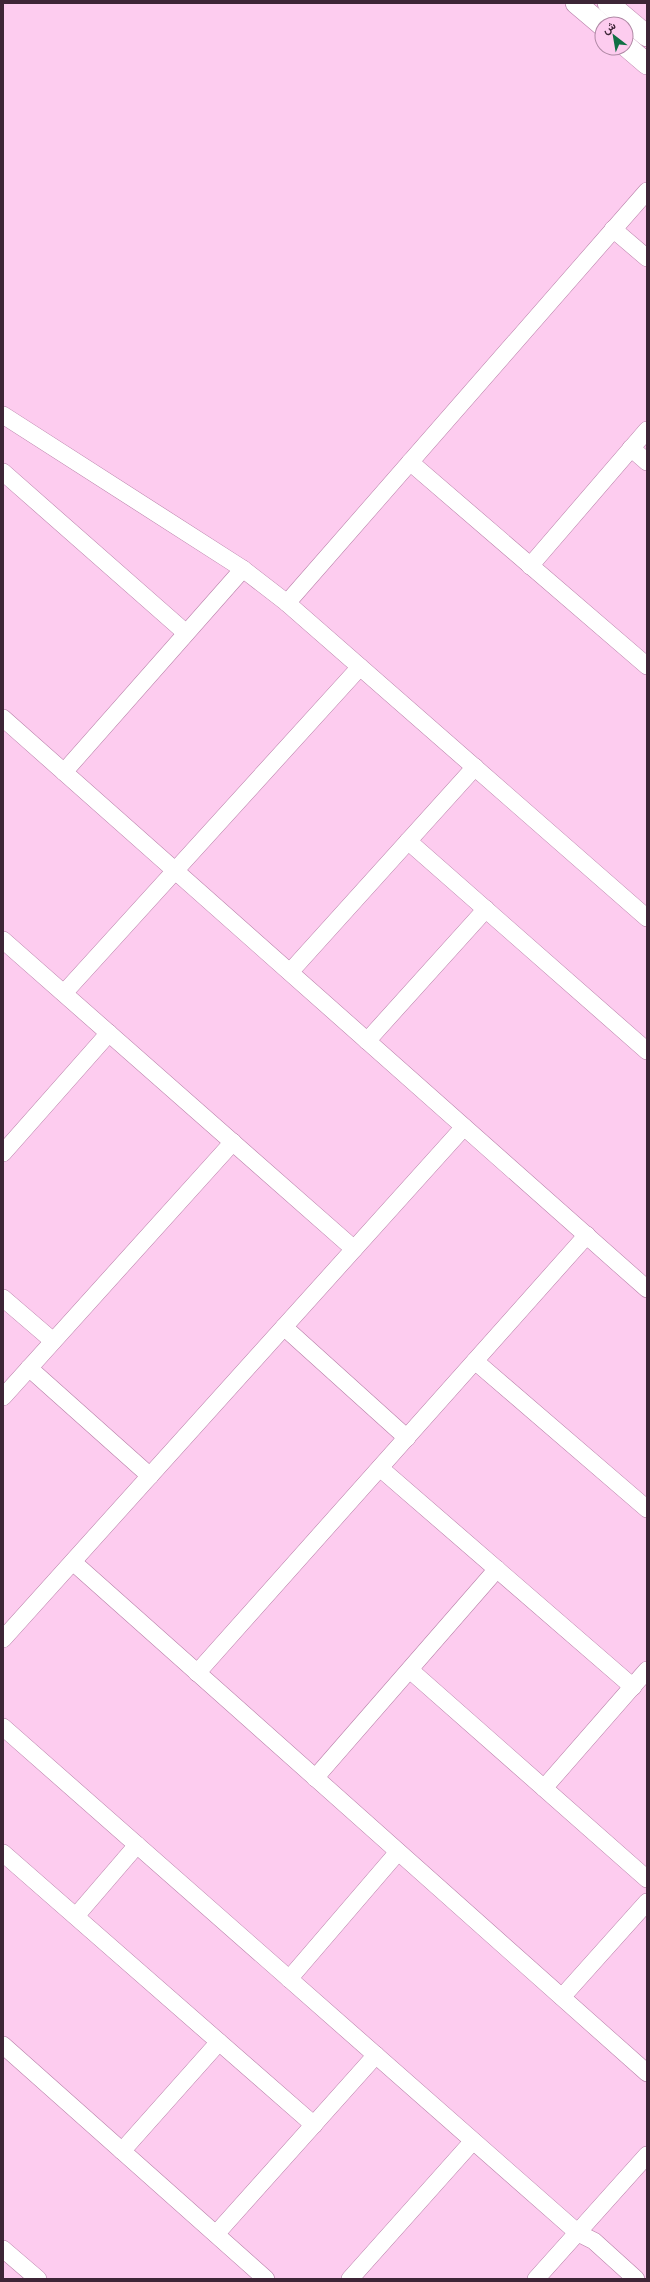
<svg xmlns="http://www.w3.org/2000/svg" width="650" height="2282" font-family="'Source Sans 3',Vazirmatn,sans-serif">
	<rect width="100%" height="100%" fill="#fdccef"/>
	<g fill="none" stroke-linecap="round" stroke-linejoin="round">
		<g stroke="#b87fa8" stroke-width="18">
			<g id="minor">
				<path d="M613 229 647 258"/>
				<path d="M3 415 243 569 287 603 647 918"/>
				<path d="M631 448 647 462"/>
				<path d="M410 462 647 666"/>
				<path d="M3 472 186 633"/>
				<path d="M530 566 647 430"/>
				<path d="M287 603 647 191"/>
				<path d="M3 718 647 1289"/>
				<path d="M64 772 243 569"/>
				<path d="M408 841 647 1051"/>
				<path d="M3 940 354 1249"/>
				<path d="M290 972 475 767"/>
				<path d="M64 993 360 667"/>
				<path d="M367 1041 486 909"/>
				<path d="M3 1153 109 1033"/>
				<path d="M3 1298 53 1341"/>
				<path d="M284 1327 407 1438"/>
				<path d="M475 1361 647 1509"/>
				<path d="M29 1368 150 1476"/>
				<path d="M3 1397 233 1142"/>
				<path d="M380 1468 633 1687"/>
				<path d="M73 1562 647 2073"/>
				<path d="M3 1639 464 1127"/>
				<path d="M410 1670 647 1879"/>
				<path d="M197 1673 587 1235"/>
				<path d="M3 1727 578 2233 594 2241 636 2279"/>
				<path d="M315 1778 497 1569"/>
				<path d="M544 1788 647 1670"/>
				<path d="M3 1853 314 2125"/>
				<path d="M76 1916 137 1845"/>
				<path d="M289 1979 398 1852"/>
				<path d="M562 1997 647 1902"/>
				<path d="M3 2045 266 2279"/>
				<path d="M122 2151 219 2042"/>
				<path d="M216 2234 376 2055"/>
				<path d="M3 2249 38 2279"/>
				<path d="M350 2279 473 2141"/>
				<path d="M536 2279 647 2155"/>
			</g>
		</g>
		<g stroke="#b87fa8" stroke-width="22">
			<g id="tertiary">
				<path d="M576 3 602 25"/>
				<path d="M608 3 647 36"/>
				<path d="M626 46 647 64"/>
			</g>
		</g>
		<use href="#minor" stroke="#fff" stroke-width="17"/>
		<use href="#tertiary" stroke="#fff" stroke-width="21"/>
	</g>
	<rect width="650" height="2282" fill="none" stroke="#3d2536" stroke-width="8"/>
	<g transform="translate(614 36) rotate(329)"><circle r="19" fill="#fdccef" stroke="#b089a5"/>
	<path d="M0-3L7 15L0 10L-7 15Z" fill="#106f44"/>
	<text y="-6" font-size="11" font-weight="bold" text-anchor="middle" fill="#3d2536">ش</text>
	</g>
</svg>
